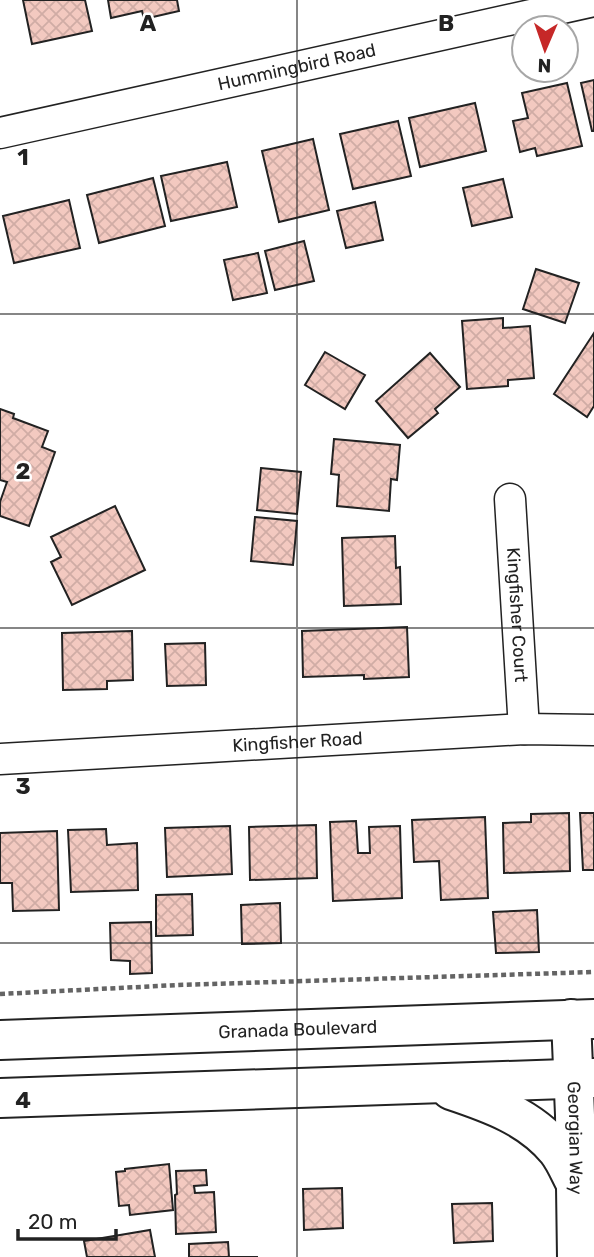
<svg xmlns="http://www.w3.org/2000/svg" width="594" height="1257" font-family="Rubik,sans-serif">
	<defs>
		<pattern id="building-cross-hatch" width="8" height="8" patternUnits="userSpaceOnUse" patternTransform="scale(1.75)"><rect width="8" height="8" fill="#f3c9c0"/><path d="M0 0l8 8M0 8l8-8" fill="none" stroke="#d0aca5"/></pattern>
	</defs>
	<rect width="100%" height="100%" fill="#fff"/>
	<g fill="url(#building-cross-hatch)" stroke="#222" stroke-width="2">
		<path d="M23 0H85L92 31 32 44Z"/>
		<path d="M108 0H177L179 11 144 19 142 11 111 18Z"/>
		<path d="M594 80V131H592L581 83Z"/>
		<path d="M567 83 582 146 537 156 535 148 520 152 513 121 528 118 522 93Z"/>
		<path d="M475 103 486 151 420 167 409 118Z"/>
		<path d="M398 121 411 176 353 189 340 134Z"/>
		<path d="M313 139 329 210 279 222 262 151Z"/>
		<path d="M227 162 237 207 171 221 161 176Z"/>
		<path d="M153 178 165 226 99 243 87 195Z"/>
		<path d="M503 179 512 217 472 226 463 188Z"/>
		<path d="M69 200 80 248 14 263 3 216Z"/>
		<path d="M375 202 383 240 346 248 337 211Z"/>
		<path d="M304 241 314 281 275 290 265 251Z"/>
		<path d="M258 253 267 293 233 300 224 260Z"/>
		<path d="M536 269 579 283 565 323 523 309Z"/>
		<path d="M503 318V328L530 326 534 378 508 380V386L467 389 462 321Z"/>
		<path d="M594 333V406L587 417 554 394Z"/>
		<path d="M325 352 365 375 345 409 305 385Z"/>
		<path d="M430 353 460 387 435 409 438 413 408 438 376 401Z"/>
		<path d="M0 409 14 414 13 418 48 431 42 447 55 452 29 526 0 516V502L7 482 0 480Z"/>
		<path d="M334 439 400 445 397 480 391 479 389 511 337 506 339 475 331 474Z"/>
		<path d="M261 468 301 472 297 514 257 510Z"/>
		<path d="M115 506 145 570 72 605 51 562 61 557 51 537Z"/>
		<path d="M255 517 297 521 293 565 251 561Z"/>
		<path d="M395 536 396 568 400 567 401 604 344 606 342 538Z"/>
		<path d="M407 627 409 677 364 679V675L303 677 302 631Z"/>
		<path d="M132 631 133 680 107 681V689L63 690 62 633Z"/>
		<path d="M205 643 206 685 167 686 165 644Z"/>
		<path d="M569 813 570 871 504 873 503 823 531 822V814Z"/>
		<path d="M580 813H594V870H583Z"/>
		<path d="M485 817 488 898 441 900 439 861 414 862 412 820Z"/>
		<path d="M356 821 358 853H370L369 827 400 826 402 898 333 901 330 822Z"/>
		<path d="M316 825 317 878 250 880 249 827Z"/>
		<path d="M230 826 232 874 167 877 165 828Z"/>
		<path d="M106 829 107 845 137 843 138 890 71 892 68 830Z"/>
		<path d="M57 831 59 910 13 911 12 883H0V833Z"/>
		<path d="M192 894 193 935 156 936V895Z"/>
		<path d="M280 903 281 943 242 944 241 905Z"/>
		<path d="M537 910 539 952 496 953 493 912Z"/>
		<path d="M151 922 152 973 130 974V961L111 960 110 923Z"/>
		<path d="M169 1164 173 1210 130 1215 129 1205 119 1206 116 1172 125 1171V1169Z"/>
		<path d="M206 1170 207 1185 194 1186 195 1193 214 1192 216 1232 176 1234 175 1195 177 1194 176 1171Z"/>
		<path d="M342 1188 343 1228 304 1230 303 1189Z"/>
		<path d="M492 1203 493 1241 454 1243 452 1204Z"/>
		<path d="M150 1230 155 1257H87L84 1241Z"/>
		<path d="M228 1242 229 1257H258H189V1244Z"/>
	</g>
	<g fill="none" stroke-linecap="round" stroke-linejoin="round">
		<g stroke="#222" stroke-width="33">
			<g id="street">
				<path id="s1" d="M0 133 594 1"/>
				<path id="s2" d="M510 499 524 729"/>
				<path id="s3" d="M0 759 524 729 594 730"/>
			</g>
		</g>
		<g stroke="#222" stroke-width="42">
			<g id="secondary">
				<path id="s4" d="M571 1019 575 1115 577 1257"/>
				<path id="s5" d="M0 1040 594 1019"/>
				<path d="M451 1090C490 1103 530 1117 557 1150 565 1160 570 1173 576 1184"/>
				<path d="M0 1098 594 1078"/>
			</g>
		</g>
		<path stroke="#646464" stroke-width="4.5" stroke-dasharray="5 3.5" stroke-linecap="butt" d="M0 994 178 985 594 972"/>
		<use href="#street" stroke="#fff" stroke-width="30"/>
		<use href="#secondary" stroke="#fff" stroke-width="38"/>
	</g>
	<path fill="none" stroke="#222" stroke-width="2" stroke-opacity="0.55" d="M297 0V1257M0 314H594M0 628H594M0 943H594"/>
	<g text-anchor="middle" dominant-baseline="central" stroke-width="5" stroke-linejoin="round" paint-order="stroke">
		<g font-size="18" fill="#222" stroke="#fff">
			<text stroke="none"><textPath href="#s1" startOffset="304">Hummingbird Road</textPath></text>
			<text stroke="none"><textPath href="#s2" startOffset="116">Kingfisher Court</textPath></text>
			<text stroke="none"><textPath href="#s3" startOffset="298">Kingfisher Road</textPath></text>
			<text stroke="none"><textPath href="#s5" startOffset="298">Granada Boulevard</textPath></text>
			<text stroke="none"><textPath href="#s4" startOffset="119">Georgian Way</textPath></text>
		</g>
	</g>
	<g font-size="23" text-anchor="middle" font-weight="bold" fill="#222" stroke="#fff" stroke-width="5" stroke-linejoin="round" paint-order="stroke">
		<text x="148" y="31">A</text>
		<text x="446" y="31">B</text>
		<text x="23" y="165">1</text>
		<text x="23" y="479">2</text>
		<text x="23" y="794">3</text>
		<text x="23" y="1108">4</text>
	</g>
	<g transform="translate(545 49) rotate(182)"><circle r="33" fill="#ffffff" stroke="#a7a7a7" stroke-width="2"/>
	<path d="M0-5L12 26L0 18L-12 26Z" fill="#c62828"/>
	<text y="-10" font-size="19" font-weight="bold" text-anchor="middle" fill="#222222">N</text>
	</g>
	<path d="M18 1229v10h98v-10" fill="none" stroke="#222222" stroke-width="3.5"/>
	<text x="28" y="1229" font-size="21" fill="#222222" stroke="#ffffff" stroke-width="5" paint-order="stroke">20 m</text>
</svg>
